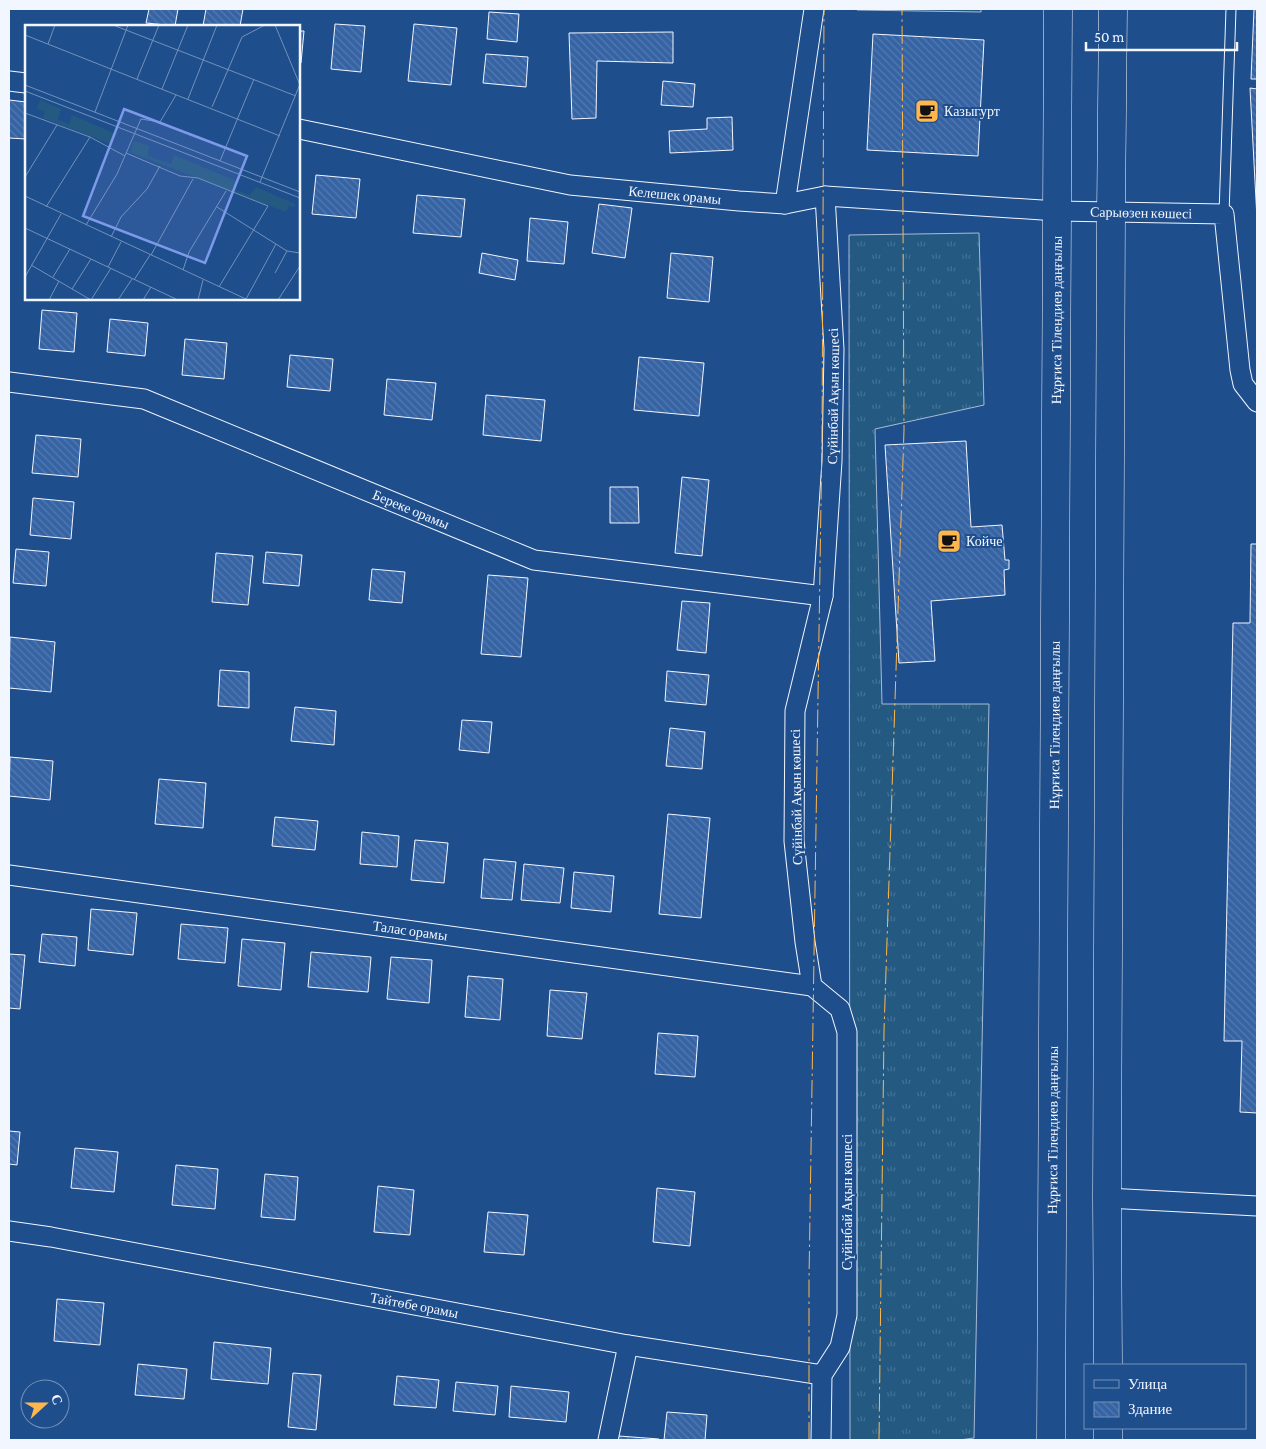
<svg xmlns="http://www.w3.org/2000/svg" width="1266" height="1449" font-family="'Crimson Pro',serif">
	<defs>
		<pattern id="grass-tufts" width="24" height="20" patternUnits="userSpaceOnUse" patternTransform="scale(1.25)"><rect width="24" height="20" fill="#245a82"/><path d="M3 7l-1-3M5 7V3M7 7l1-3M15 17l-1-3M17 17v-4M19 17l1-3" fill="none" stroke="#447295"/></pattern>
		<pattern id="building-back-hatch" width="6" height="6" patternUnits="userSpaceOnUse" patternTransform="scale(1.25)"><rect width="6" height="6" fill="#3563a3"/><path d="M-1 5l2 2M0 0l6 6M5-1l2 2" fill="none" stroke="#537ab1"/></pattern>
	</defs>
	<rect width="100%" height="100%" fill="#1f4e8c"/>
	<g fill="url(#grass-tufts)" stroke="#a8bbd7">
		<path d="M857 9H981V12L857 10Z"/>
		<path d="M979 233 984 405 875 429 882 704H989L974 1438 959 1440H850L849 235Z"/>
	</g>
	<g fill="url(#building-back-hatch)" stroke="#f2f6ff">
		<path d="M149 9H178L175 26 146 23Z"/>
		<path d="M206 9H243L240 26H203Z"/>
		<path d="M1254 9H1257V79H1251Z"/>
		<path d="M489 12 519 14 517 42 487 39Z"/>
		<path d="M335 24 365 26 361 72 331 69Z"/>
		<path d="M414 24 457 28 451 85 408 81Z"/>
		<path d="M299 31H304L301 63H299Z"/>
		<path d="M673 32V63L597 61 596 118 572 119 569 33Z"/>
		<path d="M873 34 984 40 978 156 867 150Z"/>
		<path d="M486 54 528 57 526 87 483 83Z"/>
		<path d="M663 81 695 84 693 107 661 105Z"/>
		<path d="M1250 88 1257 89V219Z"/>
		<path d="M9 100 26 102V139L9 138Z"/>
		<path d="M732 117 733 150 670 153 669 131 707 129V118Z"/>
		<path d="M316 175 360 179 356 218 312 214Z"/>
		<path d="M417 195 465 199 461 237 413 233Z"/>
		<path d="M599 204 632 208 625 258 592 253Z"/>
		<path d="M530 218 568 222 564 264 527 261Z"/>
		<path d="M482 253 518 260 515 280 479 273Z"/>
		<path d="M671 253 713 257 709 302 667 298Z"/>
		<path d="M42 310 77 313 74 352 39 349Z"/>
		<path d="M110 319 148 323 145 356 107 352Z"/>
		<path d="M185 339 227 343 224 379 182 375Z"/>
		<path d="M290 355 333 359 330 391 287 387Z"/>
		<path d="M639 357 704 363 699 416 634 410Z"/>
		<path d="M387 379 436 383 432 420 384 415Z"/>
		<path d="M486 395 545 400 541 441 483 435Z"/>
		<path d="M36 435 81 439 78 477 32 473Z"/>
		<path d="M966 441 971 527 1002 525 1005 560H1009V569L1004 570 1005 595 931 601 935 661 899 663 885 445Z"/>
		<path d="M682 477 709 480 702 556 675 553Z"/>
		<path d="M610 487H638L639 523H610Z"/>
		<path d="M33 498 74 502 71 539 30 535Z"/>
		<path d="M1251 544H1257V1113L1240 1112 1242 1041H1224L1233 623H1250Z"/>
		<path d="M16 549 49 552 46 586 13 583Z"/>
		<path d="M266 552 302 555 299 586 263 583Z"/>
		<path d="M216 553 253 556 248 605 212 602Z"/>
		<path d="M372 569 405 572 402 603 369 600Z"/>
		<path d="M488 575 528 578 521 657 481 654Z"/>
		<path d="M682 601 710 603 706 653 677 650Z"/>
		<path d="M10 637 55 642 51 692 9 688Z"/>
		<path d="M220 670 249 672V708L218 706Z"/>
		<path d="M667 671 709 675 706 705 665 701Z"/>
		<path d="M295 707 336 711 334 745 291 741Z"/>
		<path d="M462 720 492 722 489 753 459 750Z"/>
		<path d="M670 728 705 732 702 769 666 766Z"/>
		<path d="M10 757 53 761 50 800 9 796Z"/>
		<path d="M159 779 206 783 203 828 155 824Z"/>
		<path d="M668 814 710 818 701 918 659 914Z"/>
		<path d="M275 817 318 821 315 850 272 846Z"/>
		<path d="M362 832 399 836 397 867 360 864Z"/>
		<path d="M415 840 448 843 444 883 411 880Z"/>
		<path d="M484 859 516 862 512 900 481 898Z"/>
		<path d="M524 864 564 868 560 903 521 900Z"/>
		<path d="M574 872 614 876 611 912 571 908Z"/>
		<path d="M91 909 137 913 133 955 88 950Z"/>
		<path d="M181 924 228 928 225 963 178 959Z"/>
		<path d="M42 934 77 937 75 966 39 962Z"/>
		<path d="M242 939 285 943 281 990 238 986Z"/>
		<path d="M311 952 371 957 368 992 308 987Z"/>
		<path d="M9 954 25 955 20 1009 9 1008Z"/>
		<path d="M391 957 432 960 429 1003 387 999Z"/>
		<path d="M468 976 503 979 500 1020 465 1017Z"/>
		<path d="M550 990 587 993 582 1039 547 1036Z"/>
		<path d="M658 1033 698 1036 695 1077 655 1074Z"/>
		<path d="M9 1131 20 1132 17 1165 9 1164Z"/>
		<path d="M75 1148 118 1152 114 1192 71 1188Z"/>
		<path d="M176 1165 218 1169 215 1209 172 1205Z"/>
		<path d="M265 1174 298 1177 295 1220 261 1217Z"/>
		<path d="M378 1186 414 1190 410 1235 374 1232Z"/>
		<path d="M657 1188 695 1192 690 1246 653 1242Z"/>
		<path d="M488 1212 528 1215 524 1255 484 1252Z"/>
		<path d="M57 1299 104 1303 100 1345 54 1341Z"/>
		<path d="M214 1342 271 1348 268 1384 211 1379Z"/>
		<path d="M138 1364 187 1369 184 1399 135 1395Z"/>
		<path d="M293 1373 321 1375 316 1430 288 1427Z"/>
		<path d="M397 1376 439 1380 436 1408 394 1405Z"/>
		<path d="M456 1382 498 1386 495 1415 453 1411Z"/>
		<path d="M511 1386 569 1392 566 1422 509 1417Z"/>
		<path d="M667 1412 707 1415 705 1440H664Z"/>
		<path d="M619 1436 659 1439V1440H618Z"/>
	</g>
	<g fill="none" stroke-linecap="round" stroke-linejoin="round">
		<g stroke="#f2f6ff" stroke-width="11">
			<path id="lane" d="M1224 214 1231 9"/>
		</g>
		<g stroke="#f2f6ff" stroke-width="21">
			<g id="street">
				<path d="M9 81 26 83"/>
				<path id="s1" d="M299 129 570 185 739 201 785 204 825 196 1057 211 1224 214 1240 370 1243 384 1257 402"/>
				<path d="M785 204 814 9"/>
				<path id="s2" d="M9 382 144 399 534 560 823 596"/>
				<path id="s3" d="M9 875 812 986"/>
				<path d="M1107 1198 1257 1206"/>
				<path id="s4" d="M9 1231 51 1237 628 1345 822 1375"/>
				<path d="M608 1440 628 1345"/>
				<path id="s5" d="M821 1440 822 1375 840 1347 847 1315V1032L840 1009 812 986 805 942 794 841 795 711 823 596 832 461 834 349 825 196"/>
			</g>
		</g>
		<g stroke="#f2f6ff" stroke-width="29">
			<g id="primary">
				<path d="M1108 1365 1107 1198 1111 212 1113 9"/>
				<path d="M1108 1428V1440"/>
				<path id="s6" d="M1051 1440 1058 9"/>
			</g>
		</g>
		<use href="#lane" stroke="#1f4e8c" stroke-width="9"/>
		<use href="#street" stroke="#1f4e8c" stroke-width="19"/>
		<use href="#primary" stroke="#1f4e8c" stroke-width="28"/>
		<g stroke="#ffb74d" stroke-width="1" stroke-dasharray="18 4 2.5 4" stroke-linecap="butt">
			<path d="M809 1440V1280L822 438 824 9"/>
			<path d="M879 1440 884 1031 904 430 902 9"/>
		</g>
	</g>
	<defs>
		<g id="cafe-square" transform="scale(1.25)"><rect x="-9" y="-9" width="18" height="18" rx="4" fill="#ffb74d" stroke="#1f4e8c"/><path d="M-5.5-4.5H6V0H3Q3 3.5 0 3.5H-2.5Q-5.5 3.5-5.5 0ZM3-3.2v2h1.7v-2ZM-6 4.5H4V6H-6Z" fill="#111"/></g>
	</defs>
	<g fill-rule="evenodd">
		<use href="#cafe-square" x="927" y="111"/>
		<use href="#cafe-square" x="949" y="541"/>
	</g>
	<g text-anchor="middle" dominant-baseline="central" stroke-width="4" stroke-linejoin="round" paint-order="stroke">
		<g font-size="14" fill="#f2f6ff" stroke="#1f4e8c" text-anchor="start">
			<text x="944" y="111">Казыгурт</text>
			<text x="966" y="541">Койче</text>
		</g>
		<g font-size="14" fill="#f2f6ff" stroke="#1f4e8c">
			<text stroke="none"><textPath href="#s1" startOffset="382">Келешек орамы</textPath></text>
			<text stroke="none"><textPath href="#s1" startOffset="850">Сарыөзен көшесі</textPath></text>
			<text stroke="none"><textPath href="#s6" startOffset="1120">Нұрғиса Тілендиев даңғылы</textPath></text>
			<text stroke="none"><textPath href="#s5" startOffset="1069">Сүйінбай Ақын көшесі</textPath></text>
			<text stroke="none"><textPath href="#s2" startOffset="425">Береке орамы</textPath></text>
			<text stroke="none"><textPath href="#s6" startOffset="715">Нұрғиса Тілендиев даңғылы</textPath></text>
			<text transform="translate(796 797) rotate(-91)">Сүйінбай Ақын көшесі</text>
			<text stroke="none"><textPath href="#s3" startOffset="405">Талас орамы</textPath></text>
			<text stroke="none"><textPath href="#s6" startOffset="310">Нұрғиса Тілендиев даңғылы</textPath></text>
			<text transform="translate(847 1202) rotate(-90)">Сүйінбай Ақын көшесі</text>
			<text stroke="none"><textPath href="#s4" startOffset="412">Тайтөбе орамы</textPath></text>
		</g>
	</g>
	<g transform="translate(25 25)">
		<rect width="275" height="275" fill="#1f4e8c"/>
		<path d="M15 75 36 84 33 95 44 99 47 90 91 109 86 119 18 93 20 87 12 83ZM109 116 124 121 123 131 146 139 149 130 211 156 210 165 225 170 231 162 270 179 269 182 264 181 261 187 105 127Z" fill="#245a82"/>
		<path fill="none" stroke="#7391ba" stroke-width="1" d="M88 0 271 71M250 0 275 60M0 10 255 111M23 19 30 0M112 54 134 0M0 60 275 167M137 64 163 0M0 66 275 173M163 74 192 0M187 82 217 12 240 0M70 87 103 0M0 88 65 112 100 131M101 128 155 151 173 153 243 181 194 262M195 136 229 54M0 152 32 100M235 157 275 59M0 171 223 275M21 182 65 112M192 182 262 226 275 228M61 200 92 149 116 94 135 97 151 70M0 203 153 275M86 212 96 192 122 164 135 141M126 230 168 154M6 240 66 275M83 242 96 217M158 245 164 227 201 166M250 248 262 226M0 252 36 189M28 252 45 224M109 255 125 230M47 264 66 234M221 274 251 219M24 275 34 256M66 275 86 243M93 275 107 254M118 275 126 262M173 275 178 255M253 275 275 241"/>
		<path fill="#7d9aea" fill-opacity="0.15" stroke="#7d9aea" stroke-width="2.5" d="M99 84 222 131 180 238 58 191Z"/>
		<rect width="275" height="275" fill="none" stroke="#f2f6ff" stroke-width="2.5"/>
	</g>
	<rect width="1266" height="1449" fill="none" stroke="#f2f6ff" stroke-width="20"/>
	<rect x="1084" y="1364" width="162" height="65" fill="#1f4e8c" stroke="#7391ba"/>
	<rect x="1094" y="1380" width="25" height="8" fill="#1f4e8c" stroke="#7391ba"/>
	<text x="1128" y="1389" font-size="15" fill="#f2f6ff">Улица</text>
	<rect x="1094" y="1402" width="25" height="15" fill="url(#building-back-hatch)" stroke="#7391ba"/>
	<text x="1128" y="1414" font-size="15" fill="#f2f6ff">Здание</text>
	<g transform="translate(45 1404) rotate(69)"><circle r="24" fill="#1f4e8c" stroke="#7391ba"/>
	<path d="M0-4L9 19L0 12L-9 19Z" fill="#ffb74d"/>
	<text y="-8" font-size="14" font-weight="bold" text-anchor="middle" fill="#f2f6ff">С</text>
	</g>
	<path d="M1086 42v8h151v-8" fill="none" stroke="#f2f6ff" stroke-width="2.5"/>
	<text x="1094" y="42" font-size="15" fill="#f2f6ff" stroke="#1f4e8c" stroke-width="4" paint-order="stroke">50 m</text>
</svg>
